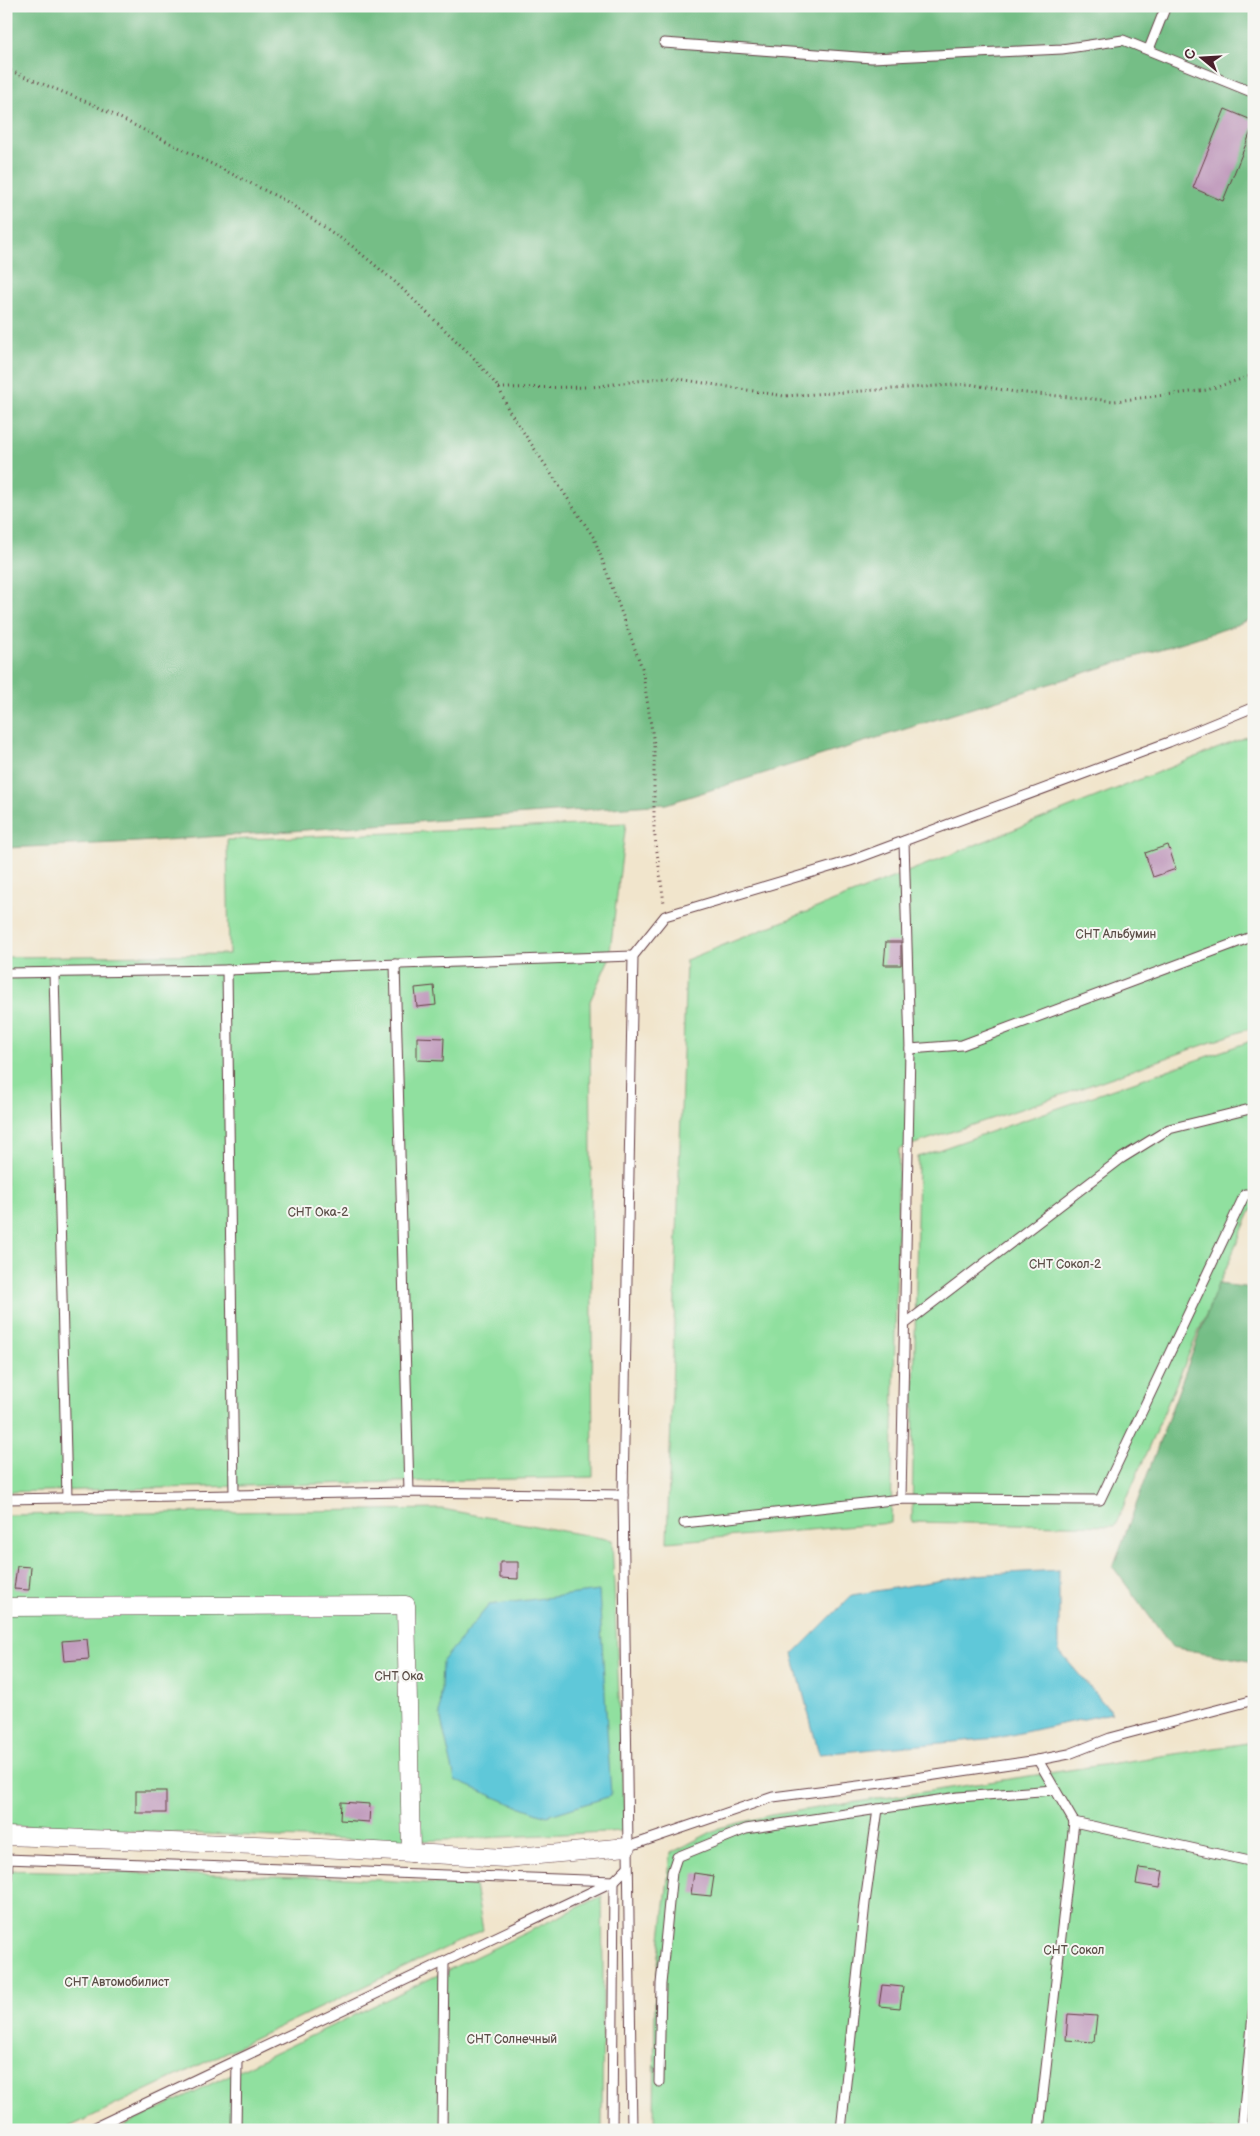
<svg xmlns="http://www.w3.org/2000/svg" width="1260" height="2136" font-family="'Balsamiq Sans',sans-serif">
	<rect width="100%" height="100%" fill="#f6f6f2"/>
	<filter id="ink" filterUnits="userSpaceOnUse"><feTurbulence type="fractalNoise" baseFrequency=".02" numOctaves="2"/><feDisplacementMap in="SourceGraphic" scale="10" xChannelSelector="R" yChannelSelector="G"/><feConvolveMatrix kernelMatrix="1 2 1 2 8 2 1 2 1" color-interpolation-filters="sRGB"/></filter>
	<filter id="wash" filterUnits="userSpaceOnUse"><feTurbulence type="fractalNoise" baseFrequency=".0096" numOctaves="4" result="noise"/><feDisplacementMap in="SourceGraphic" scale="20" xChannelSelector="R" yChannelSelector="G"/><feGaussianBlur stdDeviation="1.12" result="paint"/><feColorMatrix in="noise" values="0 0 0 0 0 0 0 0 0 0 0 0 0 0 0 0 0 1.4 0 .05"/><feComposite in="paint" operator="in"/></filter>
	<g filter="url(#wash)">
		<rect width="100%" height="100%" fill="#f1e5cc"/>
		<g fill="#90e09f" stroke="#6d8065">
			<path d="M1254 734V1027L1042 1102 899 1149 891 1523 667 1542 686 960Z"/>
			<path d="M626 823 609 959 590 1001 593 1477 6 1492V957L229 954 227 840Z"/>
			<path d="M1254 1040V1210H1251L1115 1526 912 1522 918 1157Z"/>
			<path d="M442 1509 612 1540 625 1831 401 1842 6 1826V1515Z"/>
			<path d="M1254 1742V2130H654L655 1989 671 1853 719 1828 771 1815Z"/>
			<path d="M6 1870 348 1878 475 1886 483 1930 63 2130H6Z"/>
			<path d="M602 1896 603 1969 602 2130H115Z"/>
		</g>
		<g fill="#74be86" stroke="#5f6e58">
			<path d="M6 6H1254V618L1228 628 666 804 138 842 6 848Z"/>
			<path d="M1218 1284 1254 1288V1662L1172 1647 1113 1567Z"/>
		</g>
		<g fill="#5ec8d9" stroke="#547482">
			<path d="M1059 1570V1651L1112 1713 997 1738 819 1754 793 1654 852 1595 973 1575Z"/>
			<path d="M599 1591 611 1796 547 1816 504 1801 455 1780 440 1715 442 1662 489 1605Z"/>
		</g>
		<g id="blocks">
			<g fill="#c19cbd">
				<path d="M1225 109 1254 121V124L1223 201 1193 188Z"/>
				<path d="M1168 845 1176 869 1153 877 1145 853Z"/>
				<path d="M886 942H901V965H884Z"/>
				<path d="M434 986 436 1005 417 1007 415 988Z"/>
				<path d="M417 1037 444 1038 443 1061 417 1060Z"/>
				<path d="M500 1562H518V1579L500 1578Z"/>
				<path d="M17 1566 31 1567 29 1590 14 1589Z"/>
				<path d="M87 1639 89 1659 64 1661 62 1641Z"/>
				<rect x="136" y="1791" width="30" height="22"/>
				<path d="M341 1802 370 1804 369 1822 340 1820Z"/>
				<path d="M1139 1868 1163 1871 1160 1888 1136 1884Z"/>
				<path d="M694 1873 714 1876 711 1896 691 1894Z"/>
				<path d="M882 1985 903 1987 900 2008 879 2006Z"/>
				<path d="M1068 2014 1097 2016 1094 2042 1066 2040Z"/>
			</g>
		</g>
	</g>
	<g filter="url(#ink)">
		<use href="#blocks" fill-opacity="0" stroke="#633d43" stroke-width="1"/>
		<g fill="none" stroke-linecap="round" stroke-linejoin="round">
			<g stroke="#633d43" stroke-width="11">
				<g id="lane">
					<path d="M664 43 872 58 1062 49 1123 40 1254 93"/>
					<path d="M1149 49 1166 6"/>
					<path d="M395 964 409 1492"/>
					<path d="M227 970 234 1495"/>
					<path d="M54 972 67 1498"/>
					<path d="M6 973 227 970 633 956"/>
					<path d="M910 1049 962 1045 1254 936"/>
					<path d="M905 1324 1122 1158 1169 1129 1254 1108"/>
					<path d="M6 1499 409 1492 623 1495"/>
					<path d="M901 1499 910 1049 904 841"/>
					<path d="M684 1523 901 1499 1100 1500 1245 1194 1254 1195"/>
					<path d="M1038 1760 1069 1754 1110 1738 1254 1700"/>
					<path d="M1074 1822 1254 1862"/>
					<path d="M627 1847 773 1797 881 1783 1038 1760 1074 1822 1039 2130"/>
					<path d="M6 1859 614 1881 612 2130"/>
					<path d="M6 1897 8 1859"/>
					<path d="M659 2082 661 1984 672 1872 677 1857 746 1829 958 1797 1054 1790"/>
					<path d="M89 2130 614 1881 627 1868"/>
					<path d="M236 2130 237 2060"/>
					<path d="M442 2130 444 1962"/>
					<path d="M632 2130 623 1495 633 956 665 916 850 861 1169 742 1254 707"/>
					<path d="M841 2130 865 1903 878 1809"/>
					<path d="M1242 2130 1254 2004"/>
				</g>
			</g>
			<g stroke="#633d43" stroke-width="19">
				<g id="street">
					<path d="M6 1607 406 1605 411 1853"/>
					<path d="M6 1836 283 1846 505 1858 627 1847"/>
				</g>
			</g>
			<g stroke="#633d43" stroke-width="3" stroke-dasharray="1 4" stroke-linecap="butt">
				<path d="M6 69 92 104 286 201 352 246 394 281 472 356 499 388 508 409 594 538 642 668 654 744V830L664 903"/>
				<path d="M499 388 592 387 667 377 784 396 969 384 1015 392 1115 401 1207 390 1254 375"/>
			</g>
			<use href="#lane" stroke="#fff" stroke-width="9"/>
			<use href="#street" stroke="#fff" stroke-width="18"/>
		</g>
	</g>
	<g text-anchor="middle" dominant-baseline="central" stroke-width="4" stroke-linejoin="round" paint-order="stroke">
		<g font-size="12" fill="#5c4f48" stroke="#f6f6f2">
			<text x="1116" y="934">СНТ Альбумин</text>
			<text x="318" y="1212">СНТ Ока-2</text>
			<text x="1065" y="1264">СНТ Сокол-2</text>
			<text x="399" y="1676">СНТ Ока</text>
			<text x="1074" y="1950">СНТ Сокол</text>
			<text x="117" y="1982">СНТ Автомобилист</text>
			<text x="512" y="2039">СНТ Солнечный</text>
		</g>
	</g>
	<rect width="1260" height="2136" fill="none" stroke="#f6f6f2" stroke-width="25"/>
	<g transform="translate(1202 58) rotate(288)" stroke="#f6f6f2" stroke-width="4" paint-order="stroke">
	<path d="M0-4L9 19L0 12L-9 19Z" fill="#4a1f2b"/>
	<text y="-8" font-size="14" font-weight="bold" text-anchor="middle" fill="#4a1f2b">С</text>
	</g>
</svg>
